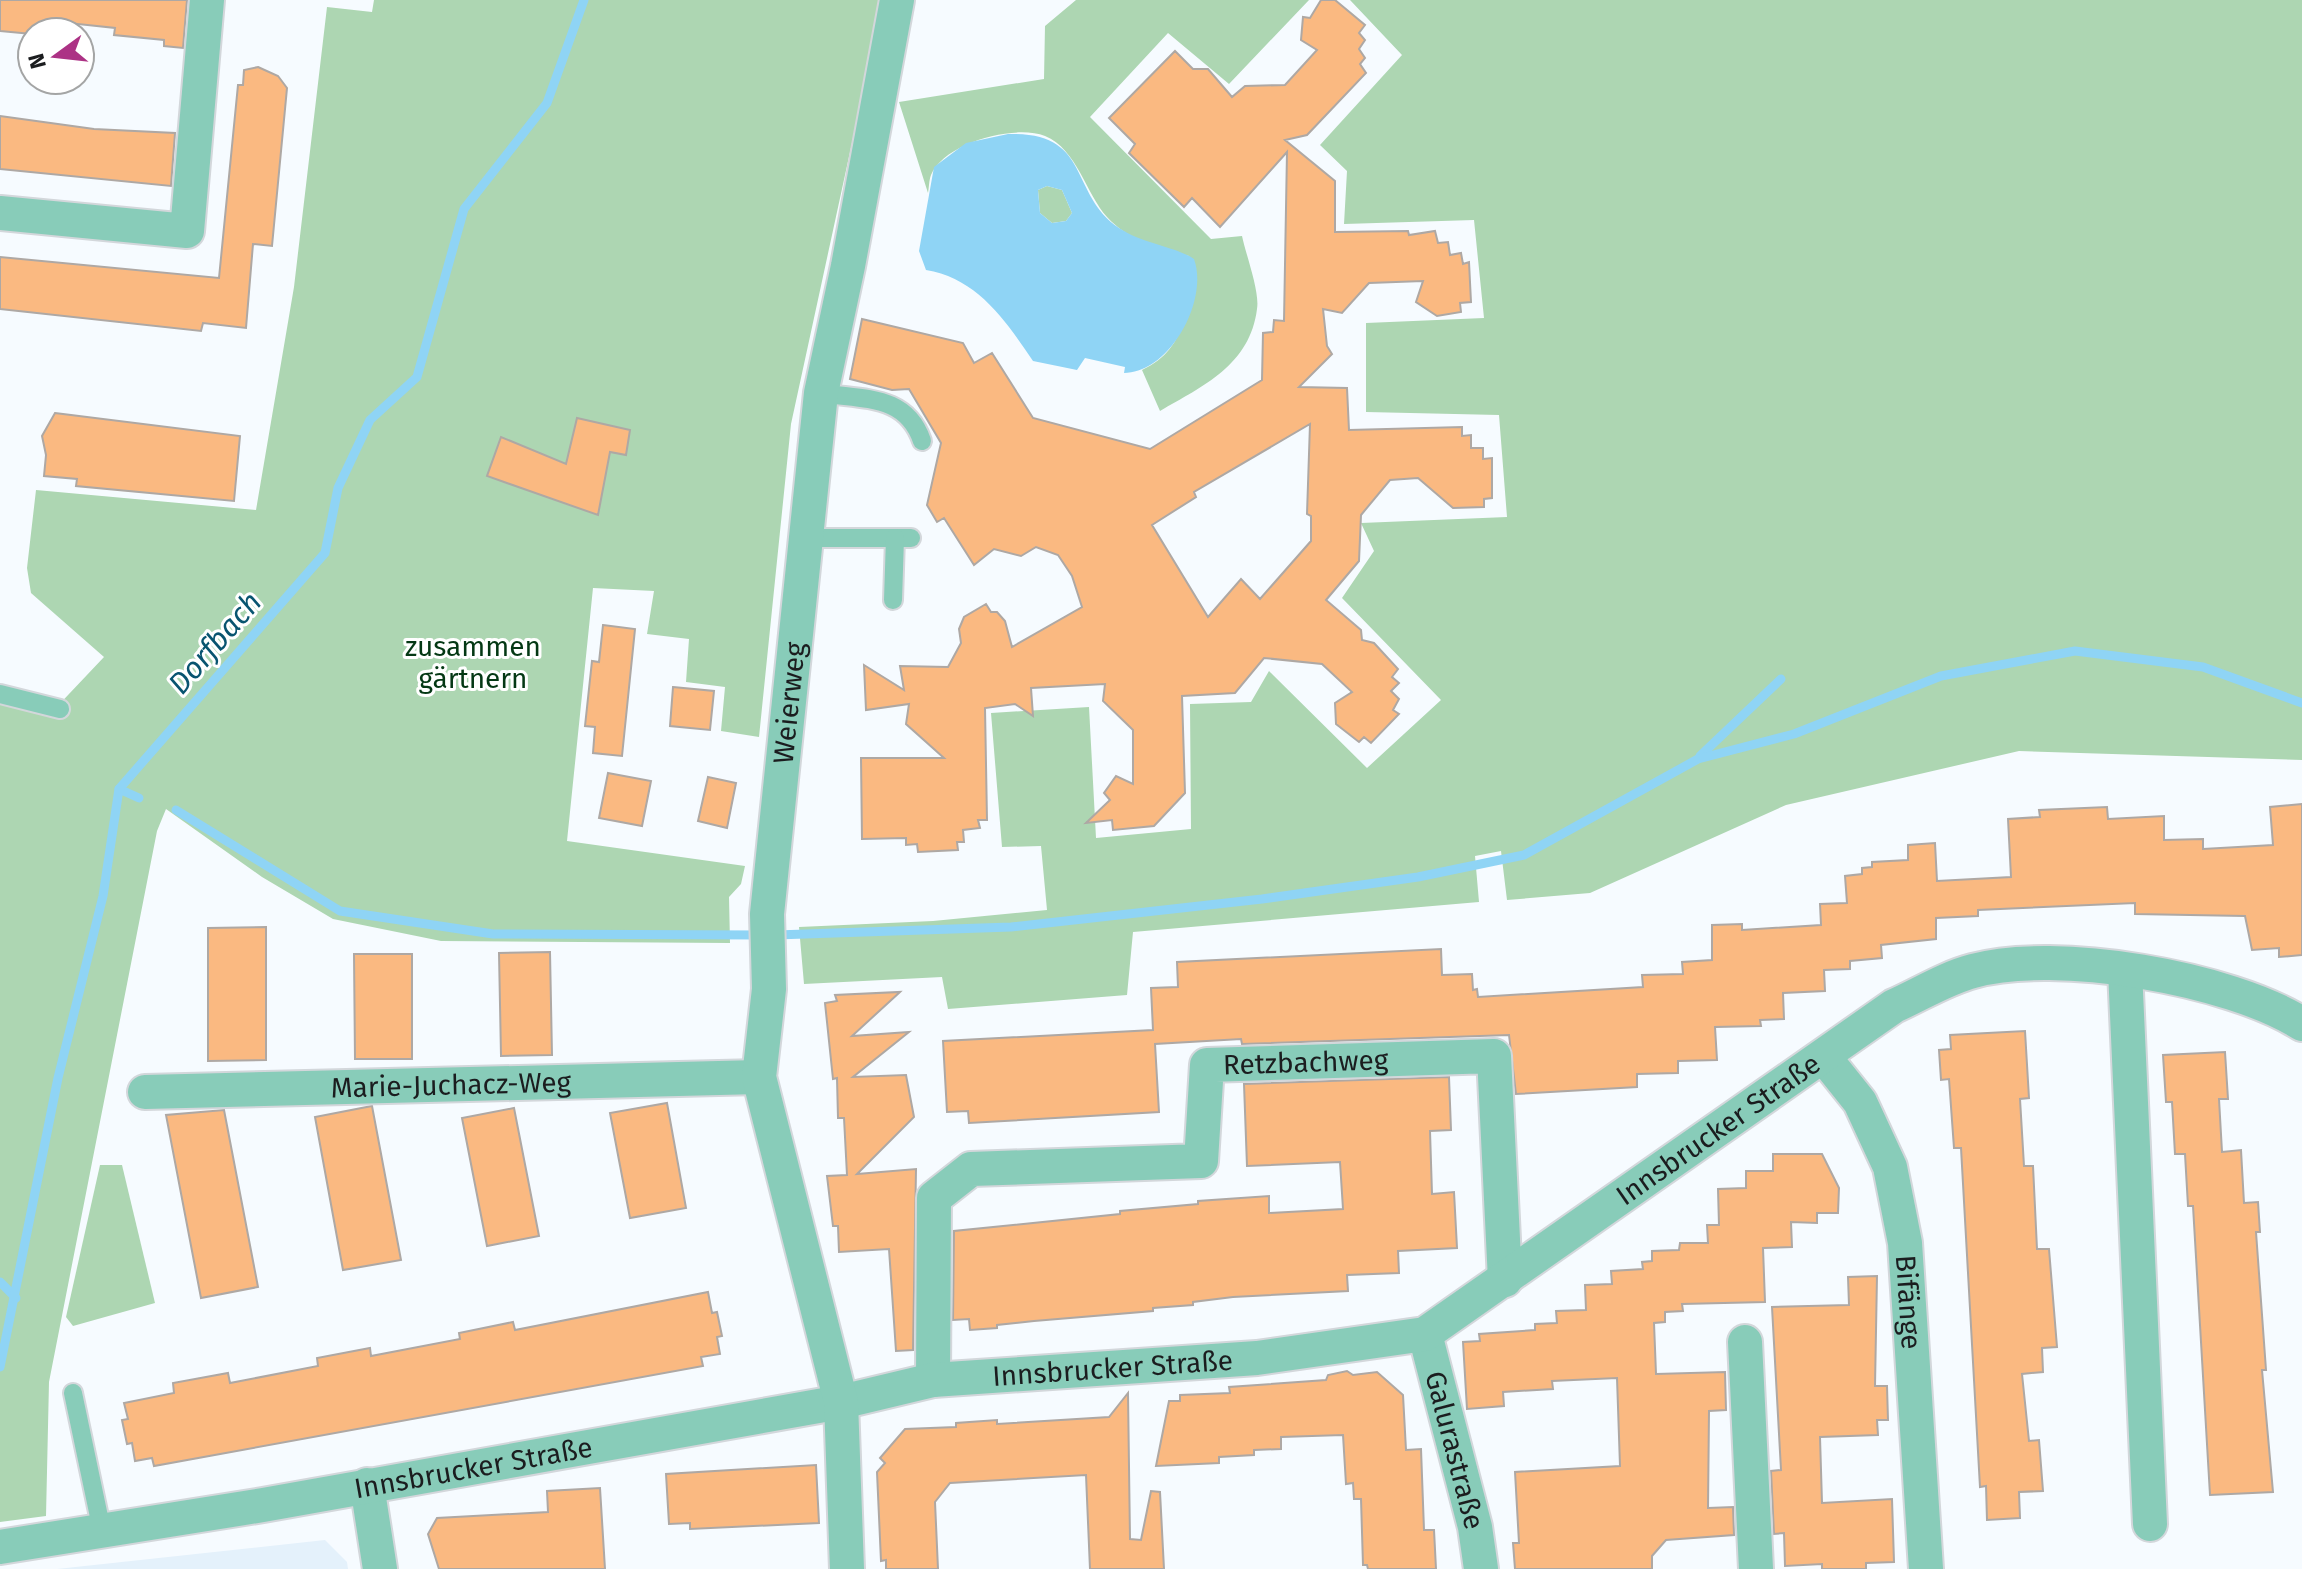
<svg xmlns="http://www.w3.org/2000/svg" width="2302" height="1569" font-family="'Fira Sans',sans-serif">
	<rect width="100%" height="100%" fill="#f6fbff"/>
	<path fill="#e4f1fb" d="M325 1540 347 1562 348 1569H57Z"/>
	<g fill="#add6b2">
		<path d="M374 0H883L791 424 759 737 721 731 725 687 686 682 689 639 647 634 654 591 593 588 567 841 745 866 741 884 729 897 730 943 441 941 333 919 262 877 166 809 157 831 49 1382 46 1516 0 1522V704L51 713 104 657 31 593 27 568 36 490 256 510 294 287 327 7 372 12Z"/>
		<path d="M1076 0H1309L1229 84 1168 33 1090 117 1211 239 1242 236C1246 255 1260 292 1257 309 1250 365 1203 386 1160 411L1142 370C1191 347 1187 302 1189 256 1160 250 1128 240 1107 217 1086 194 1077 149 1045 136 1014 124 944 143 931 175 929 180 929 188 928 193L899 102 1044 79 1045 26Z"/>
		<path d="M1350 0H2302V760L2019 751 1786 805 1590 893 1507 900 1501 851 1475 856 1479 902 1133 932 1127 995 948 1009 942 977 804 984 799 927 933 921 1047 910 1041 846 1002 847 991 713 1089 707 1096 838 1191 829 1190 704 1251 702 1269 671 1367 768 1441 700 1342 598 1374 551 1361 523 1507 517 1499 415 1366 412V323L1484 318 1474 220 1344 224 1347 171 1320 145 1402 55Z"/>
		<path d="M1047 186 1062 190 1072 213 1066 221 1052 223 1040 213 1038 190Z"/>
		<path d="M100 1165H122L155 1303 73 1326 66 1317Z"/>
	</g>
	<path fill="#8fd4f5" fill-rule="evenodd" d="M1008 134C1092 131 1068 193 1119 228 1143 244 1177 247 1194 259 1209 300 1170 373 1124 373L1125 367 1085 358 1077 370 1033 361C1006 321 977 278 926 270L919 251 934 167 966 143ZM1047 186 1062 190 1072 213 1066 221 1052 223 1040 213 1038 190Z"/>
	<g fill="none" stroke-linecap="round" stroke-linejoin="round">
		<g stroke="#8fd4f5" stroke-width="9">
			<path d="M1700 756 1781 679"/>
			<path d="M119 789 139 798"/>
			<path d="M176 810 340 911 493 934 761 935"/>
			<path d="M776 935 1011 927 1262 899 1418 877 1524 855 1698 759 1794 734 1941 676 2075 651 2203 667 2302 703"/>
			<path d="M0 1282 16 1298"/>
			<path d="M0 1367 58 1078 103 896 119 789 325 553 338 488 370 420 417 377 464 209 547 103 584 0"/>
		</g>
	</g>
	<g fill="#fab981" stroke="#aea8a4" stroke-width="2" fill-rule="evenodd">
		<path d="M0 0H187L183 48 164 46V40L114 35 115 28 69 23 68 30 38 27V32L32 34 0 31Z"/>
		<path d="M1321 0H1335L1365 25 1359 33 1365 40 1359 49 1365 58 1360 64 1366 73 1307 135 1285 140 1335 181V232L1408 231 1409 235 1435 231 1438 243 1448 242 1450 255 1461 253 1463 264 1469 262 1471 302 1460 303 1461 312 1437 316 1416 302 1423 281 1369 283 1342 313 1323 309 1327 346 1332 354 1299 387 1347 388 1349 430 1462 427V436L1471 435V448H1483V459L1492 458V498L1484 499V507L1453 508 1418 478 1390 480 1361 515 1359 561 1326 600 1361 630 1362 640 1374 643 1398 669 1392 677 1399 683 1391 691 1399 699 1393 710 1399 714 1371 743 1364 737 1359 742 1336 724 1335 703 1352 692 1322 664 1264 658 1235 693 1182 696 1185 793 1154 826 1113 830 1112 820 1086 823 1110 800 1104 793 1116 776 1133 784V730L1103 701 1105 684 1031 688 1033 716 1015 704 985 708 987 820H978L980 828 963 830 964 842H957L958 850 918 852 917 844 906 845V838L862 839 861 758H944L906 724 909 704 866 710 864 665 904 690 900 666 948 667 961 643 959 629 964 617 986 604 991 612H997L1005 621 1012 647 1082 607 1072 576 1058 555 1036 547 1021 556 994 549 974 565 944 518 937 522 927 505 941 443 909 389 892 390 850 379 862 319 963 343 974 363 992 353 1033 418 1150 449 1262 380 1263 333 1273 332 1274 320 1284 321 1287 152 1220 227 1192 198 1184 207 1129 153 1135 144 1109 118 1175 51 1193 69H1208L1232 97 1245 86 1285 85 1317 50 1301 40 1303 17 1310 18ZM1310 424 1307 514 1311 516V541L1260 599 1241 579 1208 617 1152 525 1196 497 1194 492Z"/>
		<path d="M258 67 278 76 287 88 272 246 253 244 246 328 203 323 201 331 0 309V257L219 278 238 85H243L244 70Z"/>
		<path d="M0 116 94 129 175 133 171 186 0 169Z"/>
		<path d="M55 413 240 436 234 501 76 486 77 479 44 476 46 455 42 436Z"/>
		<path d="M577 418 630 430 626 455 610 452 598 515 487 476 501 437 566 464Z"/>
		<path d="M603 625 635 629 622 756 593 753 595 727 585 726 592 661 599 662Z"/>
		<path d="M673 687 714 691 710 730 670 726Z"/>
		<path d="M608 773 651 781 642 826 599 818Z"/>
		<path d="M708 777 736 783 727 828 698 821Z"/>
		<path d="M2302 804V955L2279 957V948L2252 950 2245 916 2135 914V903L1978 910V916L1936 918V939L1881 945 1882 958 1850 961V969L1824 970 1825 991 1783 993 1784 1019 1760 1020 1761 1026 1715 1027 1717 1060 1678 1061V1073L1637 1074V1087L1516 1094 1509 1035 1242 1044 1241 1039 1155 1044 1159 1112 969 1123 968 1111 947 1112 943 1041 1153 1030 1151 988 1178 987 1177 962 1441 949 1442 975 1472 974 1473 990 1477 989 1478 997 1643 987 1642 975 1683 974 1682 962 1712 960V925L1742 924V930L1821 925 1820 904 1847 903 1845 876 1862 874V868L1872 867V862L1908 860V845L1935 843 1937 881 2011 877 2008 819 2040 817 2039 810 2107 807 2108 819 2164 816V840L2203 839V849L2273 845 2270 807Z"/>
		<path d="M266 927V1060L208 1061V928Z"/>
		<path d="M550 952 552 1055 501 1056 499 953Z"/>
		<path d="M354 954H412V1059H355Z"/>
		<path d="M900 992 852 1036 909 1032 853 1077 906 1075 914 1117 857 1174 916 1169 913 1350 896 1351 889 1249 839 1252 838 1226H833L827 1176 847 1175 844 1118H838L837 1078 833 1079 825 1003 837 1001 835 995Z"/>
		<path d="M2025 1031 2029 1098 2020 1099 2024 1166H2033L2037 1249H2049L2057 1347 2042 1348 2043 1372 2022 1374 2029 1441 2039 1440 2043 1491 2019 1492 2020 1518 1987 1520 1986 1486 1980 1487 1961 1148H1954L1949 1079 1941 1080 1939 1050 1951 1049 1950 1035Z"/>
		<path d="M2225 1052 2228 1099H2219L2222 1152 2241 1150 2244 1203 2258 1202 2260 1232H2256L2266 1370H2262L2273 1492 2210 1495 2193 1206H2188L2185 1154H2175L2172 1102H2166L2163 1055Z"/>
		<path d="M1449 1077 1451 1130 1430 1131 1432 1194 1454 1192 1457 1248 1398 1251 1399 1273 1347 1275 1348 1291 1233 1297 1193 1302V1305L1153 1308V1311L1034 1321 997 1325V1328L970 1330 969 1319 953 1320 954 1231 1120 1214V1211L1198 1204V1201L1269 1196V1213L1343 1209 1340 1162 1247 1166 1244 1084Z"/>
		<path d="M667 1103 686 1208 630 1218 610 1113Z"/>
		<path d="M372 1106 401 1260 343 1270 315 1117Z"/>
		<path d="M514 1108 539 1236 487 1246 462 1118Z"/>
		<path d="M224 1110 258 1287 201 1298 166 1115Z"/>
		<path d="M1773 1154H1822L1839 1188 1838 1213H1817V1223L1791 1222 1792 1247 1763 1248 1765 1302 1682 1304 1683 1311 1665 1312V1322L1654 1323 1656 1374 1725 1372 1726 1410 1709 1411 1708 1508 1733 1507 1734 1535 1666 1540 1652 1556V1569H1515L1513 1543H1519L1515 1472 1620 1466 1617 1378 1552 1381 1553 1389 1503 1392 1504 1406 1467 1409 1463 1342 1480 1341 1479 1334 1535 1330V1324L1557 1323 1556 1311 1586 1310 1585 1285 1612 1284 1611 1271 1643 1269 1642 1262 1652 1261V1251L1679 1250 1680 1243H1708L1707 1225H1719L1718 1189 1746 1188V1171H1773Z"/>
		<path d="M1877 1276 1875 1386H1887L1888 1420H1877L1878 1435 1820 1437 1822 1503 1892 1499 1894 1562 1866 1563V1569H1822V1564L1785 1566 1784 1533 1774 1534 1771 1471 1781 1470 1772 1307 1849 1305 1848 1277Z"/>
		<path d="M708 1292 712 1313 717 1312 722 1336 717 1337 720 1354 701 1357 703 1366 154 1466 152 1458 135 1461 132 1443 127 1444 122 1420 128 1419 124 1403 174 1393 173 1383 228 1373 230 1383 318 1366 317 1358 370 1348 371 1356 460 1339 459 1333 513 1322 515 1330Z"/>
		<path d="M1347 1371 1353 1375 1377 1372 1403 1395 1406 1450 1421 1449 1424 1530H1434L1436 1569H1368L1367 1565H1363L1361 1499H1354L1353 1483 1346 1484 1343 1435 1281 1437V1449L1254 1450V1455L1219 1457V1463L1156 1466 1169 1401H1180V1395L1230 1393 1229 1387 1326 1380 1328 1375Z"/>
		<path d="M1128 1393 1130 1539 1141 1540 1151 1491 1160 1492 1164 1569H1090L1086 1475 950 1483 935 1502 938 1569H886V1560L881 1561 877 1472 885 1463 880 1458 905 1429 956 1427V1423L997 1420V1424L1109 1417Z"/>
		<path d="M816 1465 819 1523 690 1529V1523L669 1524 666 1474Z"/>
		<path d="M600 1488 605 1569H439L428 1534 437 1518 548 1512 547 1491Z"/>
	</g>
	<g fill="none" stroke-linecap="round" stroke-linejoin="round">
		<g stroke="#d3d7db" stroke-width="22">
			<g id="service">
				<path d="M821 393C863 400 906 394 922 441"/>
				<path d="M806 538H911"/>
				<path d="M893 600 895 538"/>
				<path d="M0 694 60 709"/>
				<path d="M73 1393 102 1531"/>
			</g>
		</g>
		<g stroke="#d3d7db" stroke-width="38">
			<g id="minor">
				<path d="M0 213 187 231 207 0"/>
				<path d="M2125 970 2150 1524"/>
				<path id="s1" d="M1824 1057 1860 1102 1890 1167 1905 1243 1926 1569"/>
				<path id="s2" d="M145 1092 759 1077"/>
				<path id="s3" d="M1425 1334 1475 1527 1481 1569"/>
				<path d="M1745 1342 1756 1569"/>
				<path id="s4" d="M933 1380 934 1198 971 1169 1201 1161 1207 1065 1494 1056 1505 1280"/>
				<path d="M367 1485 380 1569"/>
				<path id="s5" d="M0 1547 263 1505 841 1402 933 1380 1257 1358 1425 1334 1894 1006C1919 995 1946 978 1973 971 2056 948 2230 978 2302 1024"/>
				<path id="s6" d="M847 1569 841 1402 759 1077 769 989 767 914 821 393 848 266 897 0"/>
			</g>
		</g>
		<use href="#service" stroke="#88ccb9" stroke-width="18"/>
		<use href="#minor" stroke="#88ccb9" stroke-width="34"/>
	</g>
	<g text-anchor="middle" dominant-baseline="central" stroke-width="6" stroke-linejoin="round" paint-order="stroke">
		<g font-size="28" fill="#043814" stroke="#fff">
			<text x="473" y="646">zusammen<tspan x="473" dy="32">gärtnern</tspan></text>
		</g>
		<g font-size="28" fill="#1b1d1f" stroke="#fff">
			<text stroke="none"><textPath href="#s6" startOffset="878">Weierweg</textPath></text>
			<text stroke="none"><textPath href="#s4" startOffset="654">Retzbachweg</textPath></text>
			<text stroke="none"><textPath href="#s2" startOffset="306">Marie-Juchacz-Weg</textPath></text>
			<text stroke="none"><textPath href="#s5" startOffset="1800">Innsbrucker Straße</textPath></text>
			<text stroke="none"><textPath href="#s1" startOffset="266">Bifänge</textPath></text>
			<text stroke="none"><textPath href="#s5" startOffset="1128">Innsbrucker Straße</textPath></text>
			<text stroke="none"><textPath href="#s3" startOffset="120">Galurastraße</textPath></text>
			<text stroke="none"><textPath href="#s5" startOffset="480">Innsbrucker Straße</textPath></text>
		</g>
		<g font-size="30" font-style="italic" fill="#085470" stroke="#fff">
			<text transform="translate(215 643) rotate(-49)">Dorfbach</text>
		</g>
	</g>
	<g transform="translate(56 56) rotate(255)"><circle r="38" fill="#ffffff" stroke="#a4a5a5" stroke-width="2"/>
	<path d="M0-6L14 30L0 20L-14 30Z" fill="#ac3285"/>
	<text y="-12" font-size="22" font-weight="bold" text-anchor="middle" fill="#1b1d1f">N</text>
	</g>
</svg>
